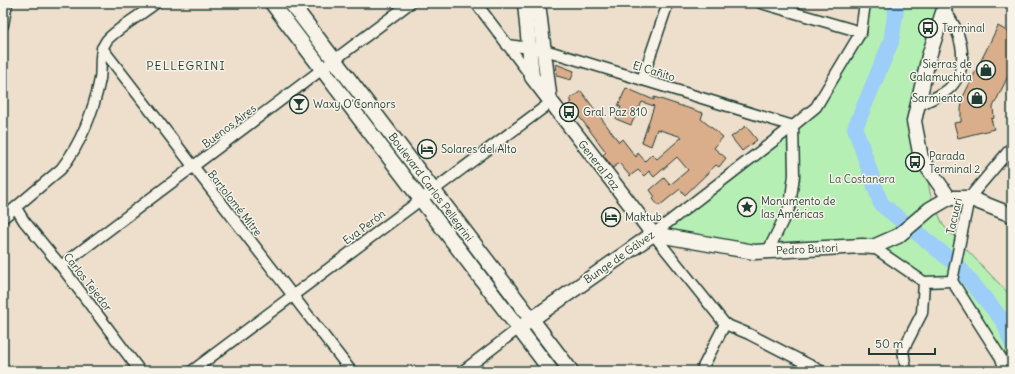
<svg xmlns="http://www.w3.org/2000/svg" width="1015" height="374" font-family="Delius,sans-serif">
	<rect width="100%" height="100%" fill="#eedecc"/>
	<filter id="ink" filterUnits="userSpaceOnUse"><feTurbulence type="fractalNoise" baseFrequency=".025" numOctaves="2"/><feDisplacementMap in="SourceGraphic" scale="8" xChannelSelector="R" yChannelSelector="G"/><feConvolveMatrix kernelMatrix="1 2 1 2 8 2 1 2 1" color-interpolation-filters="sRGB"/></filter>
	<g filter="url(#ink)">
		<path fill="#b6efb3" stroke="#6a9674" d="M869 3H944L912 126 928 180 930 193 943 225 1012 297V371H1008L951 281H925L870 242 768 251 653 234 793 126 790 206 800 180 796 128 867 35Z"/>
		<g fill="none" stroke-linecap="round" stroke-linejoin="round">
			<path stroke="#9dcdf9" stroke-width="16" d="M897 3 891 42 855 128 881 204 957 265 1004 322 1012 344"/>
		</g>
		<g fill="#daad8b" stroke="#1f3d34">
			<path d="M998 26 1012 34V68L993 107 994 118 991 119 994 129 958 138 954 123 961 122V109L963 97Z"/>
			<path d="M556 64 574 71 571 80 557 76Z"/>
			<path d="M626 88 654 100V97L703 113 701 119 723 137 714 148 726 158 719 167 716 165 685 195 680 189 659 206 653 199 655 197 650 190 664 178 670 185 688 170 677 157 654 177 649 171 644 176 638 170 630 176 619 163 613 168 603 155 606 152 569 103 572 102 570 99 581 91 619 142 622 139 636 157 638 153 645 161 652 154 657 159 682 137 657 129 651 146 642 142 654 106 642 102 631 125 616 119 621 107 618 106Z"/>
			<path d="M746 126 757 140 742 151 731 137Z"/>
		</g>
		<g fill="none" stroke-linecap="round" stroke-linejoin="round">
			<g stroke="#1f3d34" stroke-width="13">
				<g id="street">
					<path d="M476 3 531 76"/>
					<path d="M761 3 861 32"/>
					<path d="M3 25 7 3"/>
					<path d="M507 45 545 50 793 126"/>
					<path d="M102 48 351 371"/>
					<path d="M642 80 668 3"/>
					<path d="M918 106C929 99 946 95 954 83 970 61 960 29 944 10"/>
					<path d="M793 126 653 234 725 324 749 334 821 371"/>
					<path d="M16 208 24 221 61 266 140 371"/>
					<path d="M3 218 61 169C81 144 94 110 100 79 102 65 98 52 107 40 115 30 145 12 156 3"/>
					<path d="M873 247 924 282 952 281"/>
					<path d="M768 251 790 206 794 175 793 126 816 107 861 32 865 3"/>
					<path d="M61 266 410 3"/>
					<path d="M952 281 969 198 1012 147"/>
					<path d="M952 281 1001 358 1005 371"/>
					<path d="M192 371 550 103"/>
					<path d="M463 371 519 328"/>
					<path d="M701 371 725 324"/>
					<path d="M906 371 903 350 922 313 924 282"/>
				</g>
			</g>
			<g stroke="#1f3d34" stroke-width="17">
				<g id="secondary">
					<path d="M272 3 551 371"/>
					<path d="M291 3 571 371"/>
					<path d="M525 3 532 77 653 234"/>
					<path d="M538 3 550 102"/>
					<path d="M946 3 929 56 914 121 921 158 949 198"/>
					<path d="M949 198H969L1012 215"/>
					<path d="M653 234 754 252 862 246 873 247 898 236 930 209 949 198"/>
					<path d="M525 324 653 234"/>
				</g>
			</g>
			<use href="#street" stroke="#f7f3e8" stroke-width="10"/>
			<use href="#secondary" stroke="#f7f3e8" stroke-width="14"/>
		</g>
	</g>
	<defs>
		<g id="bus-ring" transform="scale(1)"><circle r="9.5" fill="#f7f3e8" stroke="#1f3d34" stroke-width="1.5"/><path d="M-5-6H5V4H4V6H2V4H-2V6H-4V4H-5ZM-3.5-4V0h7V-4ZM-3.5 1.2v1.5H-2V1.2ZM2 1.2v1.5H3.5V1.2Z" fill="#1f3d34"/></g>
		<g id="shop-ring" transform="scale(1)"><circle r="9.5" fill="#f7f3e8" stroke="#1f3d34" stroke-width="1.5"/><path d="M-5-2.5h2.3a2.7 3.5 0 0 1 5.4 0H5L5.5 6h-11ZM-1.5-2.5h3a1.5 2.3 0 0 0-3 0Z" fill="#1f3d34"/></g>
		<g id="bar-ring" transform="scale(1)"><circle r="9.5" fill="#f7f3e8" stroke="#1f3d34" stroke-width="1.5"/><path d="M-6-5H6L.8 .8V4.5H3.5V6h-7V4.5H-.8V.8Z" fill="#1f3d34"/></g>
		<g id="hotel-ring" transform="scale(1)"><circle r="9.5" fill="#f7f3e8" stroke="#1f3d34" stroke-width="1.5"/><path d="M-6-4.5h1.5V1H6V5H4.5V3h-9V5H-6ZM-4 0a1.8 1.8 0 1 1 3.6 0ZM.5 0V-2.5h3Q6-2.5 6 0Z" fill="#1f3d34"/></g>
		<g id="sight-ring" transform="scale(1)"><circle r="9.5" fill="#f7f3e8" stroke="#1f3d34" stroke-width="1.5"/><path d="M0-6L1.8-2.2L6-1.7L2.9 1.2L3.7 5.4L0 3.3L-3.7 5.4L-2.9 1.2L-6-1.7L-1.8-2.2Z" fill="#1f3d34"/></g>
	</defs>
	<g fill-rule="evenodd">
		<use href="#bus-ring" x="928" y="28"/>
		<use href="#shop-ring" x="986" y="70"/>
		<use href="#shop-ring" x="977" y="98"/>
		<use href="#bar-ring" x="299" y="104"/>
		<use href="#bus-ring" x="569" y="112"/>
		<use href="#hotel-ring" x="427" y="149"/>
		<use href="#bus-ring" x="915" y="162"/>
		<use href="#sight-ring" x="747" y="207"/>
		<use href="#hotel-ring" x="611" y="217"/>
	</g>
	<g text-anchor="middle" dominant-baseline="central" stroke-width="3" stroke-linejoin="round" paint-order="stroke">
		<g font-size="11" fill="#1f3d34" stroke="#f7f3e8" text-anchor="start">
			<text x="942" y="28">Terminal</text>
			<text x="972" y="64" text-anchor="end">Sierras de<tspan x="972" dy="13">Calamuchita</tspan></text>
			<text x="963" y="98" text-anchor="end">Sarmiento</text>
			<text x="313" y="104">Waxy O'Connors</text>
			<text x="583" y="112">Gral. Paz 810</text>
			<text x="441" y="149">Solares del Alto</text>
			<text x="929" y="156">Parada<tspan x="929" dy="13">Terminal 2</tspan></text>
			<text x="761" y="201">Monumento de<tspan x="761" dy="13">las Américas</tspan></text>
			<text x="625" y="217">Maktub</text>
		</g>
		<g font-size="11" fill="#1f3d34" stroke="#f7f3e8">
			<text transform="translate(654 71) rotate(17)">El Cañito</text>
			<text transform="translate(229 126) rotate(-37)">Buenos Aires</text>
			<text transform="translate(599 165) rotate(52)">General Paz</text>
			<text transform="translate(431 187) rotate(53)">Boulevard Carlos Pellegrini</text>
			<text transform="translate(235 203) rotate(52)">Bartolomé Mitre</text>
			<text transform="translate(954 216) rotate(-77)">Tacuarí</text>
			<text transform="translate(364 227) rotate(-37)">Eva Perón</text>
			<text transform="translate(807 249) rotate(-3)">Pedro Butori</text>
			<text transform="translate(619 257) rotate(-35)">Bunge de Gálvez</text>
			<text transform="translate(88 282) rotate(52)">Carlos Tejedor</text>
		</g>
		<g font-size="11" fill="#365847" stroke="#f7f3e8">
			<text x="862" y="179">La Costanera</text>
		</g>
		<g font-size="12" letter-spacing="1" fill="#1f3d34" stroke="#f7f3e8">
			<text x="186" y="65">PELLEGRINI</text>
		</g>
	</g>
	<rect width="1015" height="374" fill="none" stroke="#f7f3e8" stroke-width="16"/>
	<rect x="8" y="8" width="999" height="358" fill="none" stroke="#1f3d34" stroke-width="1.5" filter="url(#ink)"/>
	<path d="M869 348v6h66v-6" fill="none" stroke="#1f3d34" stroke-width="2"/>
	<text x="875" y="348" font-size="12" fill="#1f3d34" stroke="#f7f3e8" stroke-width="3" paint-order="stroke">50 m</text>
</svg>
